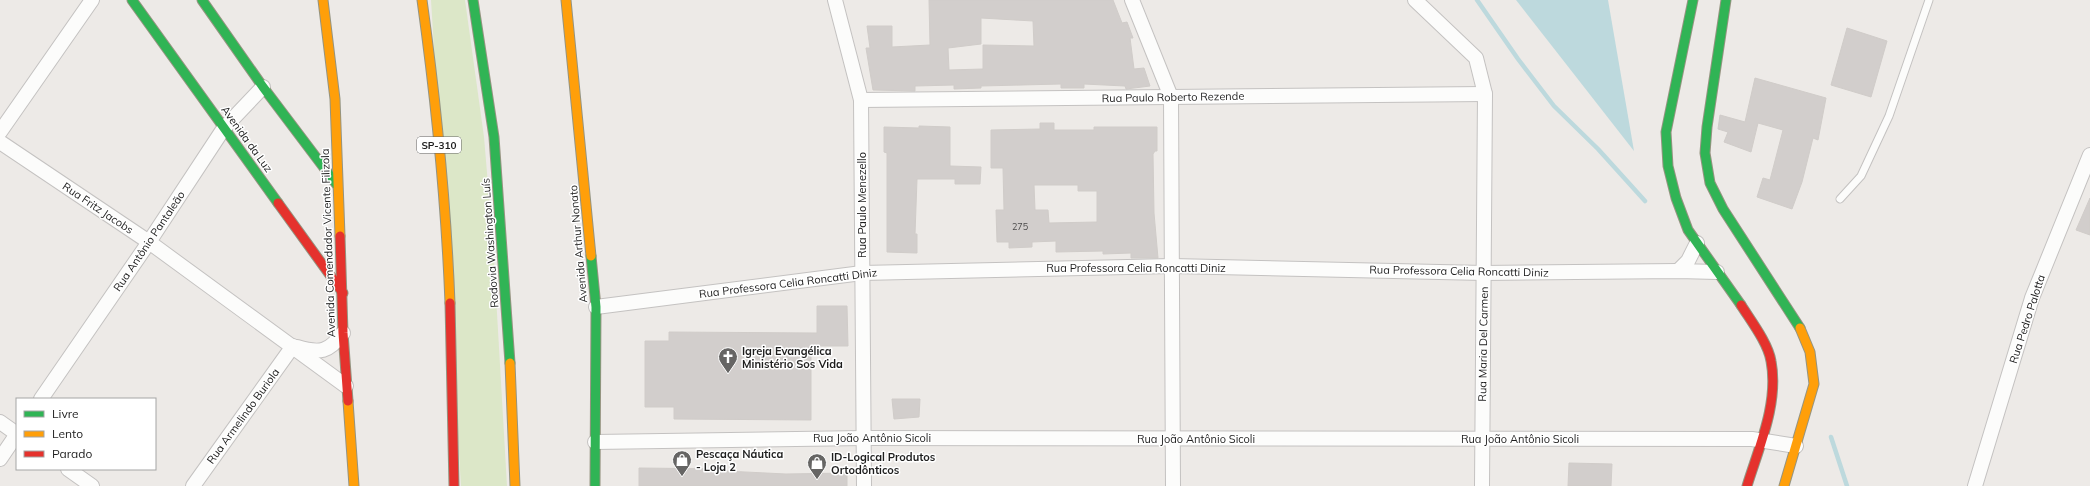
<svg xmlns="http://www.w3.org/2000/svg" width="2090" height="486" font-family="Mulish,sans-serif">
	<rect width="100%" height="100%" fill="#edeae7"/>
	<path fill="#dce7c8" d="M431 0H465L484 137 493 244 507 486H461Z"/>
	<path fill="#bdd9dd" d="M1516 0H1608L1634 151Z"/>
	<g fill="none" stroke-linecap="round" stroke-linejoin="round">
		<g stroke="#bdd9dd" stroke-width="4.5">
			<path d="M1477 0 1518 59 1554 106 1598 149 1645 201"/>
			<path d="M1831 437 1847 486"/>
		</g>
	</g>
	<g fill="#d2cecc" stroke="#d0ccc9" fill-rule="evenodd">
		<path d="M929 0H1113L1122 23 1127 22 1133 38H1130L1134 69 1144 68 1150 86 1126 89 1125 86 1084 84V88H1061V84L981 86V88L954 89V85L915 86V91L873 90 866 48H870L867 26H892V47L930 45ZM981 18 1033 21 1034 46 983 45V69L949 70 948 48 981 44Z"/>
		<path d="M1847 28 1887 41 1871 97 1831 85Z"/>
		<path d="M1755 78 1826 98 1818 140 1813 138 1802 182 1792 209 1757 197 1763 178 1770 180 1783 130 1758 123 1751 152 1724 142 1728 132 1718 129 1720 115 1745 122Z"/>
		<path d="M1040 123H1054V130H1094V127H1157V151H1155L1153 154 1154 213 1158 258H1131V253L1103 254V251L1056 252V241L1032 242V247L1009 248V242H997L996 210H1004L1003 168H991V130L1040 129ZM1034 185H1078V191H1097V222L1049 223 1048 210H1035Z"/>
		<path d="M919 126 950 127V166L981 167 980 184H955V179H917L915 234H917V253L887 252V153L884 152V127L919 128Z"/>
		<path d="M2090 198V235L2076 230Z"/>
		<path d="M817 306H847L848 346H811V420L674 419V407H645V341H669V332L817 333Z"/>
		<path d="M892 399H920L919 417 894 419Z"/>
		<path d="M1569 463 1612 464 1611 486H1568Z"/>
		<path d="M639 468 725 469V471L786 474 847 473V486H639Z"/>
	</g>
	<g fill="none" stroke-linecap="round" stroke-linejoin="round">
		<g stroke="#c4c2c1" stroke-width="9">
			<path id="lane" d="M1840 199 1861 176 1889 116 1929 0"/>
		</g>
		<g stroke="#c4c2c1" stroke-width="16">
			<g id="street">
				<path d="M835 0 861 100 864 486"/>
				<path d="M1132 0 1171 97 1173 486"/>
				<path d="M1415 0 1476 58 1485 94 1482 486"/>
				<path d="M861 100 1485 94"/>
				<path d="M0 132 92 0"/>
				<path d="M0 142 149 242 346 386"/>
				<path d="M1678 271 1688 261 1697 243"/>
				<path d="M596 307 862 273 1172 266 1484 273 1678 271 1717 272"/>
				<path d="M297 347C320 354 329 352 343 333"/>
				<path d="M41 399 149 242 224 128 263 87"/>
				<path d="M0 422 17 434"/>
				<path d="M595 442 864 438 1752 439 1796 446"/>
				<path d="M0 459 17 434"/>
				<path d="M68 469 92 486"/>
				<path d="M193 486 293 346"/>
				<path d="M1975 486 2032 298 2090 155"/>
			</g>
		</g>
		<g stroke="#959481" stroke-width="11">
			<g id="fast">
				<path d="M132 0 278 203"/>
				<path d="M202 0 263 87 337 185"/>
				<path d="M473 0 494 137 510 363"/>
				<path d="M1693 0 1666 132 1668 166 1676 198 1688 230 1741 305"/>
				<path d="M1726 0 1707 127 1705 153 1710 183 1723 209 1800 328"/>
				<path d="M591 256 596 307 595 486"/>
			</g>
		</g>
		<g stroke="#959481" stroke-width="11">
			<g id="slow">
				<path d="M323 0 335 99 340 236"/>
				<path d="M422 0C436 101 446 201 450 303"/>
				<path d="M566 0 591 256"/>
				<path d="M510 363 515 486"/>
				<path d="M348 401 354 486"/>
				<path d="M1784 486 1814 384 1810 352 1800 328"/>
			</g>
		</g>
		<g stroke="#959481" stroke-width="11">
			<g id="jam">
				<path d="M278 203 343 293"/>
				<path d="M340 236 343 333 348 401"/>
				<path d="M450 303 454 486"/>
				<path d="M1741 305C1751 321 1768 343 1771 361 1779 403 1759 447 1747 486"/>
			</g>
		</g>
		<use href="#lane" stroke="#fcfcfb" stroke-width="7"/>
		<use href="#street" stroke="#fcfcfb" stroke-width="14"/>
		<use href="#fast" stroke="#30b455" stroke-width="9"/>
		<use href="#slow" stroke="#ff9f0a" stroke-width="9"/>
		<use href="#jam" stroke="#e5322d" stroke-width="9"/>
	</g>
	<defs>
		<g id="church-pin" transform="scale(1)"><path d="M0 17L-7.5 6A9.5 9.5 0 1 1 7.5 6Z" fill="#666564" stroke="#fff"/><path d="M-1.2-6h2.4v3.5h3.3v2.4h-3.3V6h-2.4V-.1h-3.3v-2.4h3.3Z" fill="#fff"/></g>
		<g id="shop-pin" transform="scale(1)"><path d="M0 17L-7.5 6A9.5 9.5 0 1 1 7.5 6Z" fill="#666564" stroke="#fff"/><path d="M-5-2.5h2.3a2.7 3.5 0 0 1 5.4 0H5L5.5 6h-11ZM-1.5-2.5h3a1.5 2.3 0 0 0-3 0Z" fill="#fff"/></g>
	</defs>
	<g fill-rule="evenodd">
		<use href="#church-pin" x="728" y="357"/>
		<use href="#shop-pin" x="682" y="460"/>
		<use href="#shop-pin" x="817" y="463"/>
	</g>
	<g text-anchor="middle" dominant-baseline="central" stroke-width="3" stroke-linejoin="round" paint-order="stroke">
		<g font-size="9" fill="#4b4a4a">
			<text x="1020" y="226">275</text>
		</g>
		<rect fill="#fff" stroke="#626262" stroke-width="1" x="417" y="137" width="44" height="16" rx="3"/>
		<g font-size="10" font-weight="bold" fill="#1e1e1e">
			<text x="439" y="145">SP-310</text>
		</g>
		<g font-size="11" fill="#1e1e1e" stroke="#fff">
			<text transform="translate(1173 97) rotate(-1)">Rua Paulo Roberto Rezende</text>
			<text transform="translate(247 139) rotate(54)">Avenida da Luz</text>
			<text transform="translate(862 205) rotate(-90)">Rua Paulo Menezello</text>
			<text transform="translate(98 208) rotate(34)">Rua Fritz Jacobs</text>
			<text transform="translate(149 241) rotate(-56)">Rua Antônio Pantaleão</text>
			<text transform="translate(328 243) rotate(-92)">Avenida Comendador Vicente Filizola</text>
			<text transform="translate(490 243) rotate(-94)">Rodovia Washington Luís</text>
			<text transform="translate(578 244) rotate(-95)">Avenida Arthur Nonato</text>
			<text x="1136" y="268">Rua Professora Celia Roncatti Diniz</text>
			<text transform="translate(1459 271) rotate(1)">Rua Professora Celia Roncatti Diniz</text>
			<text transform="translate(788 283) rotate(-7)">Rua Professora Celia Roncatti Diniz</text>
			<text transform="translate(2027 319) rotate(-72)">Rua Pedro Palotta</text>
			<text transform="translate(1483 344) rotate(-89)">Rua Maria Del Carmen</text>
			<text transform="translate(243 416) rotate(-54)">Rua Armelindo Buriola</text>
			<text x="872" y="438">Rua João Antônio Sicoli</text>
			<text x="1196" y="439">Rua João Antônio Sicoli</text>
			<text x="1520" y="439">Rua João Antônio Sicoli</text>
		</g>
		<g font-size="11" font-weight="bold" fill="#1e1e1e" stroke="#fff" text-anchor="start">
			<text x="742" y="351">Igreja Evangélica<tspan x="742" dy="13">Ministério Sos Vida</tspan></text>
			<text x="696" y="454">Pescaça Náutica<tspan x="696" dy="13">- Loja 2</tspan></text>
			<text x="831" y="457">ID-Logical Produtos<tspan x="831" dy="13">Ortodônticos</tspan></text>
		</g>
	</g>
	<rect x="16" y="398" width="140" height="72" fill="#ffffff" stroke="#a5a5a5"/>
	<rect x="24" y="411" width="20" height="6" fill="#30b455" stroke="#a5a5a5"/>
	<text x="52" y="418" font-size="12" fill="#1e1e1e">Livre</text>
	<rect x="24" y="431" width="20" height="6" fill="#ff9f0a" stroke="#a5a5a5"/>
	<text x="52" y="438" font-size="12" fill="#1e1e1e">Lento</text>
	<rect x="24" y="451" width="20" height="6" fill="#e5322d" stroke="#a5a5a5"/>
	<text x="52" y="458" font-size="12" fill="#1e1e1e">Parado</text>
</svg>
